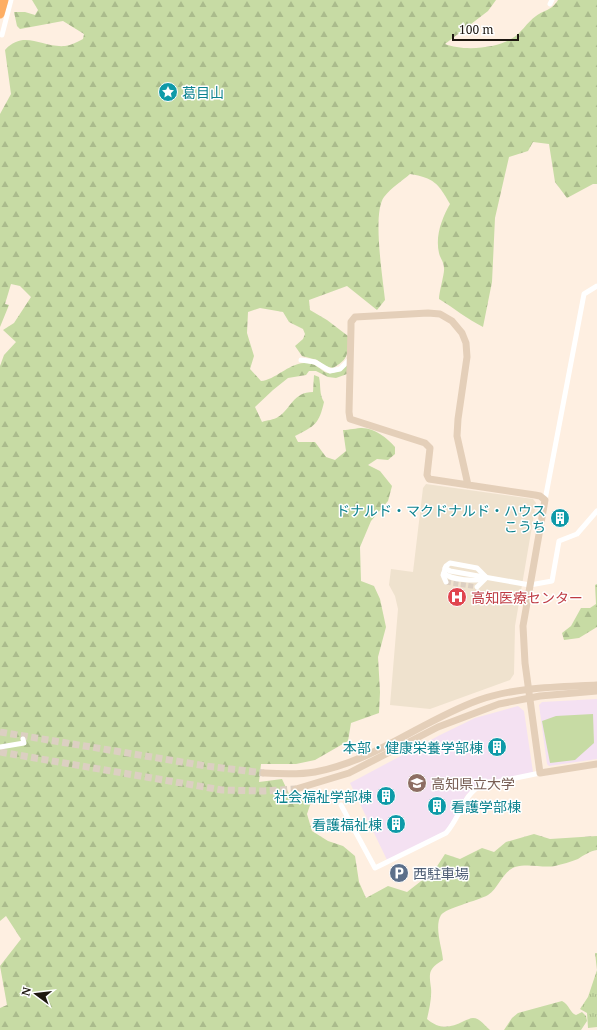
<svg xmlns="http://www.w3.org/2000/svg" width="597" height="1030" font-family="'Noto Serif','Noto Sans JP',serif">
	<defs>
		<pattern id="grass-tufts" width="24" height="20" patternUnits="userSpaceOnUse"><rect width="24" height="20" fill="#c7dba4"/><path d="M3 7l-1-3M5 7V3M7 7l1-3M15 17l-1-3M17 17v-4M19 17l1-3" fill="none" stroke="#aabb8c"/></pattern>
		<pattern id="forest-firs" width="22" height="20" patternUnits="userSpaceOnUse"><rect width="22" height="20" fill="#c7dba4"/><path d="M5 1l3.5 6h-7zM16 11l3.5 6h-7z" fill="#aabb8c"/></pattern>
	</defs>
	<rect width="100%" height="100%" fill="#feefe1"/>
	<g fill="#f4e1f2">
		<path d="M597 699V759L549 766 547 764 539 705 542 702Z"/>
		<path d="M518 706 524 711 533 772 475 787 466 795 453 821 443 833 387 860 350 783 440 735 475 718Z"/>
	</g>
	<path fill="#efe2ce" d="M426 484 533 499 536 503 515 626 514 674 510 680 430 709 390 705 398 609 395 596 389 585 391 569 413 572 423 488Z"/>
	<path fill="url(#grass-tufts)" d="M595 953H597V1027L588 1028 587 1013 580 1009 588 997 597 970Z"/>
	<g fill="url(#forest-firs)">
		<path d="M32 0H496L488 11 445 44C462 51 495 49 511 39 521 34 527 22 536 16 546 9 551 11 558 0H597V184H593L567 198 555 182 549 144 533 142 528 151 509 157 495 218 492 282 483 327C467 319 454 308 439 299 439 292 445 272 444 268 444 262 440 258 439 253 435 236 442 218 450 204 438 183 434 178 410 174 402 181 391 188 384 197 372 213 383 279 385 300L377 310 347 286 309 300 310 310 327 320 348 336C348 354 349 359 333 368L325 366 317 360 302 356 295 346 303 339 305 334 303 329 289 322 283 312 260 308 248 312 247 333 254 356 250 369 261 381C275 380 288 364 304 363 325 362 321 385 347 365V374L336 378 328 377 316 371H309L306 375 288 378 273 390 255 407 262 422C267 420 274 420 278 417 291 409 293 392 313 392L314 375 319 377C321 386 319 394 324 402 319 424 315 426 295 436L298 442H315L326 457 335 460 346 451 343 430C349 430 357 428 362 428 375 428 387 438 395 447V454L388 460 377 459 368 465 380 471 392 486 388 501 371 521 360 547 361 581 374 586 380 599 386 627 378 657 380 692 379 713 351 723 348 741 315 760 296 764H261L259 782 282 779 291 798 303 799 313 796 307 814 312 831 328 841 343 846 355 856 359 882 366 898 388 886 407 892 434 871 445 854 460 859 482 848 494 852 506 842 534 834 550 839 597 836V850C590 851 584 855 578 859 571 862 562 864 555 866 541 868 529 863 515 867 502 872 499 888 488 895 477 901 446 908 441 915 434 927 442 947 443 960 428 969 429 973 431 988 432 998 429 1010 427 1019 440 1030 450 1028 464 1021 467 1020 470 1018 473 1018 480 1018 485 1026 490 1030H0V1008L7 1005 0 966 21 939 6 916 0 921V366L4 355 16 342 3 330 14 323 31 297 20 286 11 284 5 304 9 305 0 327V114L11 94 5 50C24 29 42 48 65 46 72 45 77 42 83 39L84 34 63 21 20 29 17 26 14 12H25L35 15 38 10Z"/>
		<path d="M597 584V627L579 638 564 640 562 633 571 626 581 608H590L596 604 595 585Z"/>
		<path d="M562 1001C569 1004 570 1013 576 1015L582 1012 586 1016 587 1021 581 1030H504L512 1018 518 1013Z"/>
	</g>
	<path fill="#c7dba4" d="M593 714 594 743 575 760 550 763 542 721 556 716Z"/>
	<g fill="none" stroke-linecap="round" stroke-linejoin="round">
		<path stroke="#dccfc2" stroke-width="5" stroke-dasharray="5 2.5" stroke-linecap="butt" d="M446 582 477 587"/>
		<g stroke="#dccfc2" stroke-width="7" stroke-dasharray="7 3.5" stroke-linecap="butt">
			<path d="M0 732 206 766 264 773"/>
			<path d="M0 752 222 790 264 791 296 789"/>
		</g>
		<g stroke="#fff" stroke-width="5">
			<path d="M550 4 552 0"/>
			<path d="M2 35 11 0"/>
			<path d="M301 360 315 362 330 371 340 369 350 359"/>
			<path d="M545 500 584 294 597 286"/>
			<path d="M445 568 450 571 530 585 552 581 559 541 577 534 597 511"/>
			<path d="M444 573C450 580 477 582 485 578"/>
			<path d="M446 582 443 575 446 566 450 563 477 568 486 577"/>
			<path d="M477 587 486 578"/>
			<path d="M0 747 24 743 23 739"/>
			<path d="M341 805 375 868 446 833C460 818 463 794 482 785L540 773"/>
		</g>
		<g stroke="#e4cfb9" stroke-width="7">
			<path d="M468 485 457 436 458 419 467 357 466 343 462 333 452 321 440 314 428 313 355 317 351 322V328L349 412 350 419 425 443 430 448 427 475 429 479 535 495 540 496 545 500 523 626 525 663 540 773 597 764"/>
			<path d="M264 773C281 774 298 775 315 772 375 761 423 720 479 700 516 687 559 687 597 685"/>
			<path d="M296 789 349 773 438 727 499 704 540 696 597 691"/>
		</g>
		<path stroke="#fdae64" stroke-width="9" d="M0 14 4 0"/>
	</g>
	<defs>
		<g id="sight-disc" transform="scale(1)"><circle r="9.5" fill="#0f9aa8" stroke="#fff"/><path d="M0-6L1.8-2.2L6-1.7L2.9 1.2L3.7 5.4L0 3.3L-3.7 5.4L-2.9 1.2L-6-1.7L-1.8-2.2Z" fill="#fff"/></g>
		<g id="building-disc" transform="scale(1)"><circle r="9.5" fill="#0f9aa8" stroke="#fff"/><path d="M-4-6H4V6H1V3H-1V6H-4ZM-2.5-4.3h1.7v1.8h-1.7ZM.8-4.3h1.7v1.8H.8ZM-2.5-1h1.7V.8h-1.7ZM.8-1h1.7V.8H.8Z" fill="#fff"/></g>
		<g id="hospital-disc" transform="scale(1)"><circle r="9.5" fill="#e0444e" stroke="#fff"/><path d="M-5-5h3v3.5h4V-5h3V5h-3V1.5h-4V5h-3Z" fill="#fff"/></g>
		<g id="university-disc" transform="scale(1)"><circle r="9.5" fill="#8d6e63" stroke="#fff"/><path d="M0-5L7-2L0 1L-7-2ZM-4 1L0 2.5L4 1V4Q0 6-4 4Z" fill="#fff"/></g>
		<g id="parking-disc" transform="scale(1)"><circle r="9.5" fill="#5c6f8a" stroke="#fff"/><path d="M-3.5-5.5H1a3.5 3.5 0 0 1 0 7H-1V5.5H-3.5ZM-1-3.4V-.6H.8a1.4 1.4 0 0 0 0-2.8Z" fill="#fff"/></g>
	</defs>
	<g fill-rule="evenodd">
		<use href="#sight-disc" x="168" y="92"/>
		<use href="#building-disc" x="560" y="518"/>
		<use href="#hospital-disc" x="457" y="597"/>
		<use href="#building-disc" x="497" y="747"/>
		<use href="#university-disc" x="417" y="783"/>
		<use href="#building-disc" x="386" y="796"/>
		<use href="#building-disc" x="437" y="806"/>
		<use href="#building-disc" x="396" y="824"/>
		<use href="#parking-disc" x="399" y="873"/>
	</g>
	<g text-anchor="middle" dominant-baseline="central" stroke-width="3" stroke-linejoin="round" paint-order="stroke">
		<g font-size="14" fill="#0d838f" stroke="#fff" text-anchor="end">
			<text x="182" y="92" text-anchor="start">葛目山</text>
			<text x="546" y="510">ドナルド・マクドナルド・ハウス<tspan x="546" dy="16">こうち</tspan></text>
			<text x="483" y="747">本部・健康栄養学部棟</text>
			<text x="372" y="796">社会福祉学部棟</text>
			<text x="451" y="806" text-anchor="start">看護学部棟</text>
			<text x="382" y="824">看護福祉棟</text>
		</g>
		<g font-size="14" fill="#be3a42" stroke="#fff" text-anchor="start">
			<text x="471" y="597">高知医療センター</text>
		</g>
		<g font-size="14" fill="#785e54" stroke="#fff" text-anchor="start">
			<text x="431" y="783">高知県立大学</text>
		</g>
		<g font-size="14" fill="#4e5e75" stroke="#fff" text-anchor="start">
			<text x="413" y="873">西駐車場</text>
		</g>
	</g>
	<g transform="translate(36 994) rotate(285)" stroke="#ffffff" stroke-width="3" paint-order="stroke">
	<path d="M0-3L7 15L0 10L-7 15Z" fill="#1d1710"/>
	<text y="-6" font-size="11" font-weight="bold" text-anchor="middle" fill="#1d1710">N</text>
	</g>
	<path d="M453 34v6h65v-6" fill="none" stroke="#1d1710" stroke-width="2"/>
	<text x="459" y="34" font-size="12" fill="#1d1710" stroke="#ffffff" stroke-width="3" paint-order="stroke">100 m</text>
</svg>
